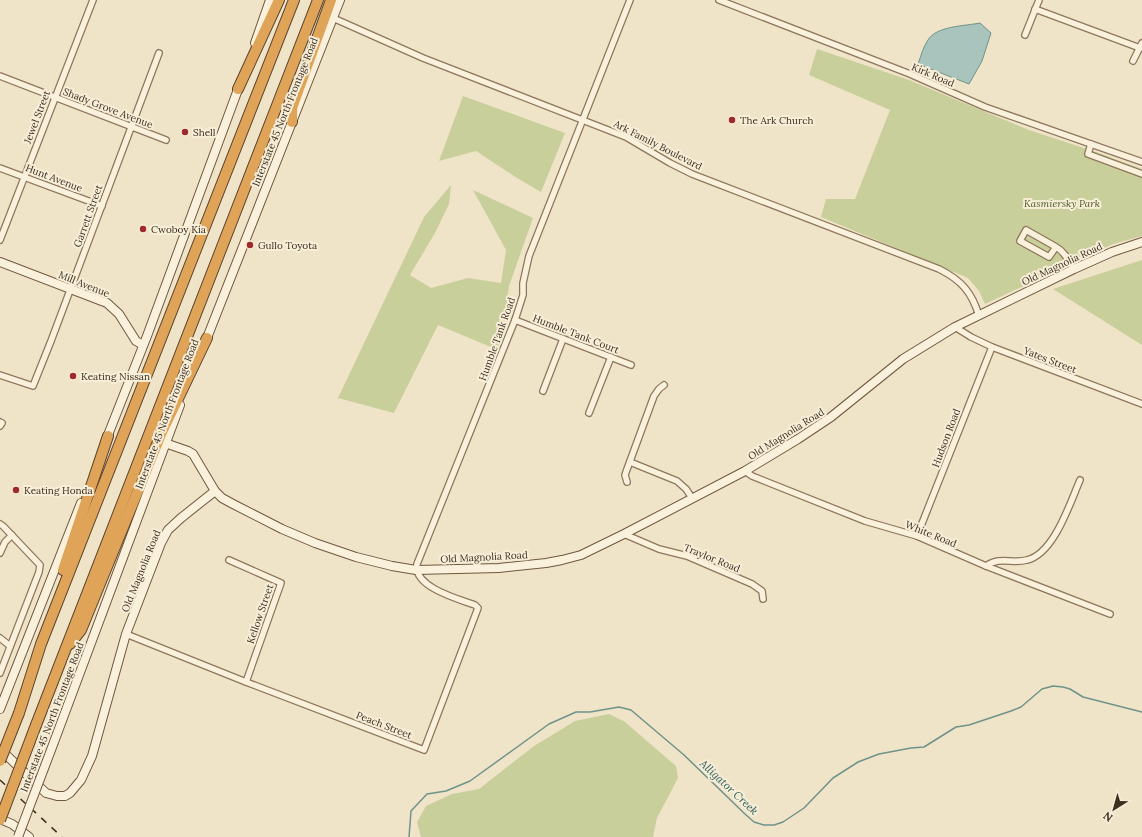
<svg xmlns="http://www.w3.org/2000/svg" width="1142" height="837" font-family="Lora,serif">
	<rect width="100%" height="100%" fill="#f0e4c8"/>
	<g fill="#c9cf9b">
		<path d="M817 49 909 80 1029 130 1093 151 1142 169V236L1113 244 985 304 979 291 968 278 821 217 826 199H855L890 110 809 75Z"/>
		<path d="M463 96 565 133 541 192 517 178 476 151 439 161Z"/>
		<path d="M451 185 449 204 435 233 410 275 431 288 468 278 501 283 506 250 473 190 533 218 509 286 505 318 498 350 438 325 394 413 338 398 424 217Z"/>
		<path d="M1142 260V345L1053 289Z"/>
		<path d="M609 714 625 722 676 766 678 778 657 818 653 837H421L417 822 426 806 452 794 479 789 534 746 575 721Z"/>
	</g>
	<path fill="#a9c4bc" stroke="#6f938a" d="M980 23 991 33 982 61 969 84 918 64C921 56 923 47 928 40 936 26 965 26 980 23Z"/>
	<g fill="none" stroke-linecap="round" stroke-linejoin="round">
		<path stroke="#6f938a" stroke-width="1.5" d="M409 837 411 811 427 794 446 791 470 781 549 724 576 712H590L619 707 631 710 684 755 745 814 754 822 764 825H774L783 822 804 808 833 778 858 762 879 754 911 748 924 747 956 727 969 725 1011 711 1021 707 1042 689 1053 686 1063 687 1070 689 1083 697 1142 712"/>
		<g stroke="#8d765c" stroke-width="8">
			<g id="street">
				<path d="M719 0 910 74 985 107 1142 162"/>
				<path d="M1035 9 1140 48"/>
				<path d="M333 18 423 58 626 137 670 163 692 174 939 269C961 280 972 292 979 316"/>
				<path d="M1025 35 1039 0"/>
				<path d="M1133 61 1142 43"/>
				<path d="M0 76 166 140"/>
				<path d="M1091 144 1088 154 1142 174"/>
				<path d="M0 168 102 206"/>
				<path d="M0 240 93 0"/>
				<path d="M1056 247 1049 257 1020 241 1026 230 1056 247C1064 251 1069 261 1074 269"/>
				<path d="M515 320 631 365"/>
				<path d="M955 327 971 337 992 347 1142 404"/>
				<path d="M0 375 33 386 51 341 159 53"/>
				<path d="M543 391 563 339"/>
				<path d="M589 413 611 357"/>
				<path d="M0 422 2 423 0 426"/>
				<path d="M630 462 677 481 686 489 692 498"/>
				<path d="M745 471 752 476 865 521 917 536 986 566 1110 614"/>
				<path d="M627 482 625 475 626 472 654 396 659 389 664 385"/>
				<path d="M0 524 3 526 40 565 39 572 0 673"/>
				<path d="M624 534 659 549 687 556 752 584 762 591 763 599"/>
				<path d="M917 536 992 347"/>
				<path d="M0 553 5 542 12 535"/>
				<path d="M229 560 281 583 246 682"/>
				<path d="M986 566C1000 556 1012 564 1027 560 1054 554 1070 503 1080 480"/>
				<path d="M126 634 246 682 424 750 478 608 475 605C458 599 413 587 417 564L515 320 523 295V283L529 256 630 0"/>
				<path d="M0 638 10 646"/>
			</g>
		</g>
		<g stroke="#6f573f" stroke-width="10">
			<g id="secondary">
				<path d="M255 43 270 0"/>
				<path d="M0 262 107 303 119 314 136 341 143 345"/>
				<path d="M205 343 340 0"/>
				<path d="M106 440 147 336 240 84"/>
				<path d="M165 443 188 451 193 454 215 491"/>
				<path d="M0 709 81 503"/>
				<path d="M54 742 180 405"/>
				<path d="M0 749 46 793 57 796H65L70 793 81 780 92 756 126 634 161 543 168 530 181 518 215 491 222 498 233 504 282 529 315 543 356 557 392 566 416 570 499 568 546 563 562 560 581 555 624 534 745 471 798 439 831 417 903 359 955 327 1074 269 1112 252 1142 242"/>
				<path d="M0 819 12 824 29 837"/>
			</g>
		</g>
		<g stroke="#5b4430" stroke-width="12">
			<g id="highway">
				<path d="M238 89 279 0"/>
				<path d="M292 122V108L331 0"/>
				<path d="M63 570 108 436"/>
				<path d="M70 644 81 630 162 432 207 338"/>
				<path d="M19 713 41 644 294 0"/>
				<path d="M36 725 318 0"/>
			</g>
		</g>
		<use href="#street" stroke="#faf1dc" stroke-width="5.5"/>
		<use href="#secondary" stroke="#faf1dc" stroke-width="8"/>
		<use href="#highway" stroke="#e0a458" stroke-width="10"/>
		<path stroke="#3d2e20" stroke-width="1.5" stroke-dasharray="7 7" stroke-linecap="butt" d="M0 780 62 837"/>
		<g stroke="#6f573f" stroke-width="10" stroke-linecap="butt">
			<path id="secondary-bridge" d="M18 837 54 742"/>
		</g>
		<g stroke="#5b4430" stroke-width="12" stroke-linecap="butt">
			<g id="highway-bridge">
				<path d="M0 761 19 713"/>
				<path d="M0 820 36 725"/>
			</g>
		</g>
		<use href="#secondary-bridge" stroke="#faf1dc" stroke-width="8"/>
		<use href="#highway-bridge" stroke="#e0a458" stroke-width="10"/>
	</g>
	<g fill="#9e2a2b" stroke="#f7eed8" stroke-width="1.5">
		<circle cx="732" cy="120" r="4"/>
		<circle cx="185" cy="132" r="4"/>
		<circle cx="143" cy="229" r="4"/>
		<circle cx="250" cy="245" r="4"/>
		<circle cx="73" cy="376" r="4"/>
		<circle cx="16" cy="490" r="4"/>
	</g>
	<g text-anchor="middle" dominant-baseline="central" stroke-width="4" stroke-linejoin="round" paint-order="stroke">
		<g font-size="10" fill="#3d2e20" stroke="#f7eed8">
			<text transform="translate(933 75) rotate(23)">Kirk Road</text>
			<text transform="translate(108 108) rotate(21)">Shady Grove Avenue</text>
			<text transform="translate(285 112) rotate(-68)">Interstate 45 North Frontage Road</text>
			<text transform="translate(37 117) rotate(-69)">Jewel Street</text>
			<text transform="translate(658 145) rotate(27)">Ark Family Boulevard</text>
			<text transform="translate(54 178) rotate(21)">Hunt Avenue</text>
			<text transform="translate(88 216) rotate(-70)">Garrett Street</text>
			<text transform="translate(1062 264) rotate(-25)">Old Magnolia Road</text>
			<text transform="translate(84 284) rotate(22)">Mill Avenue</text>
			<text transform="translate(576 334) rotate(21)">Humble Tank Court</text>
			<text transform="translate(497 339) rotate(-70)">Humble Tank Road</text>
			<text transform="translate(1050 360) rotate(21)">Yates Street</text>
			<text transform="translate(167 414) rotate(-69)">Interstate 45 North Frontage Road</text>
			<text transform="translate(786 434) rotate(-32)">Old Magnolia Road</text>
			<text transform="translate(946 438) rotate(-69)">Hudson Road</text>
			<text transform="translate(931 534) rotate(22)">White Road</text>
			<text transform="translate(484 557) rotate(-3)">Old Magnolia Road</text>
			<text transform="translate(712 558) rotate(22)">Traylor Road</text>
			<text transform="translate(141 571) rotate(-68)">Old Magnolia Road</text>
			<text transform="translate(260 614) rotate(-71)">Kellow Street</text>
			<text transform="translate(52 717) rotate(-69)">Interstate 45 North Frontage Road</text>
			<text transform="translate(384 725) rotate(21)">Peach Street</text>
		</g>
		<g font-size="10" fill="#3d2e20" stroke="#f7eed8" text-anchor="start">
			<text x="740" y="120">The Ark Church</text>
			<text x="193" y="132">Shell</text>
			<text x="151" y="229">Cwoboy Kia</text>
			<text x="258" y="245">Gullo Toyota</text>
			<text x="81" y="376">Keating Nissan</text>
			<text x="24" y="490">Keating Honda</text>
		</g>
		<g font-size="10" font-style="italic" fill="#4d5a26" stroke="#f7eed8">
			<text x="1062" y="203">Kasmiersky Park</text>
		</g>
		<g font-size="11" font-style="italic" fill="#2f5d5a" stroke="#f7eed8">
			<text transform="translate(729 787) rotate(43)">Alligator Creek</text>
		</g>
	</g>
	<g transform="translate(1114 809) rotate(217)" stroke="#f7eed8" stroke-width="3" paint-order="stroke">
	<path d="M0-3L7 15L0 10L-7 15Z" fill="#3d2e20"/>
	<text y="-6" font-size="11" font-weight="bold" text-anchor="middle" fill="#3d2e20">N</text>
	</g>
</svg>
